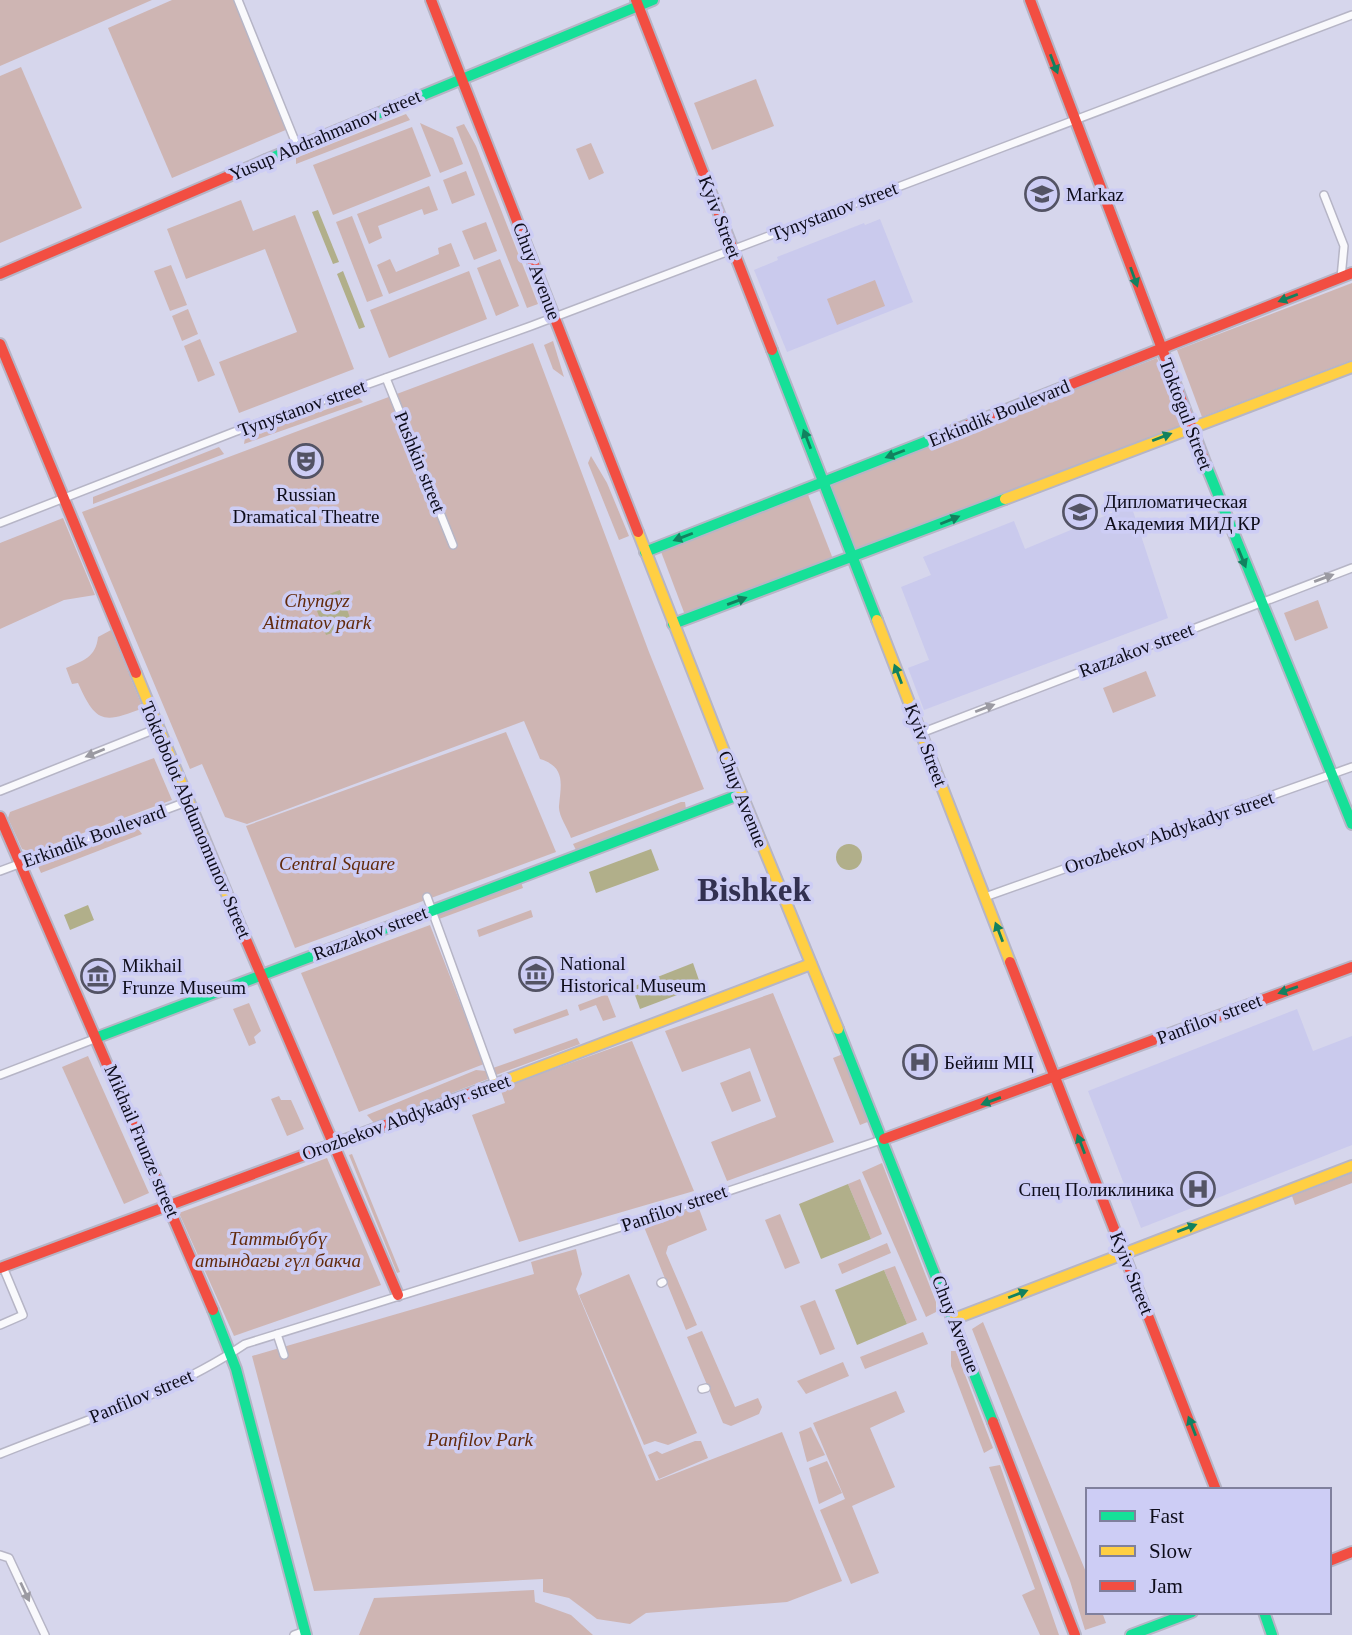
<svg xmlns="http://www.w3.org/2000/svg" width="1352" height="1635" font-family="'Times New Roman',serif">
	<rect width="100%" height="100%" fill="#d6d6ec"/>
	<g fill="#cacaed">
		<path d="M880 219 913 302 787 352 754 270 778 260 777 257 864 223 865 225Z"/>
		<path d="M1131 505 1168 618 924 710 908 668 929 660 901 587 931 575 923 557 1014 521 1025 549Z"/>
		<path d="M1297 1009 1313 1051 1352 1036V1145L1141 1228 1088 1091Z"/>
	</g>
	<g fill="#ceb5b3">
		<path d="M0 0H152L0 66Z"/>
		<path d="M172 0H237L288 129 172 178 108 28Z"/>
		<path d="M21 67 82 208 0 243V76Z"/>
		<path d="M756 79 774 126 712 150 694 103Z"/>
		<path d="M406 114 410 120 296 164V158Z"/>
		<path d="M420 123 453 138 463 164 440 173Z"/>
		<path d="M464 124 476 146 538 304 527 308 456 127Z"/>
		<path d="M412 127 431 176 333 215 313 165Z"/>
		<path d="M591 143 604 173 589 180 576 149Z"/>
		<path d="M466 171 475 195 452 204 443 180Z"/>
		<path d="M429 186 438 210 424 215 422 209 378 226 382 238 369 244 357 214Z"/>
		<path d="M241 200 253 231 295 215 354 369 239 413 219 362 297 332 265 249 186 279 167 229Z"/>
		<path d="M352 216 383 296 367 302 336 222Z"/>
		<path d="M486 222 497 251 474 260 462 231Z"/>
		<path d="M451 243 460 266 389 294 377 265 390 259 396 272 439 254 438 248Z"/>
		<path d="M500 259 519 306 496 316 477 268Z"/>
		<path d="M171 265 187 305 170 311 154 271Z"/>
		<path d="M469 271 487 319 389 358 370 310Z"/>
		<path d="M875 280 885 306 837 325 827 299Z"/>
		<path d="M1352 283V360L1202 417 1177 350Z"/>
		<path d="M188 309 198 334 182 341 172 316Z"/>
		<path d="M200 339 215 375 198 382 184 346Z"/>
		<path d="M553 341 564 377 553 369 544 345Z"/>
		<path d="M533 343 649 652 704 789 571 838C568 829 558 815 559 806 561 784 566 767 540 759L524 721 247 824 225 817 202 764 190 769 82 512Z"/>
		<path d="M1157 358 1183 425 853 551 827 484Z"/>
		<path d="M359 398 363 402 244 444 245 438Z"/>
		<path d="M219 447 224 454 93 504V497Z"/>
		<path d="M591 456 607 483 629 536 619 540 588 463Z"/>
		<path d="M807 492 833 559 685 615 660 549Z"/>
		<path d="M63 518 95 595 64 600 0 629V543Z"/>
		<path d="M1318 600 1328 628 1295 641 1284 613Z"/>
		<path d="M111 630 143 708C103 724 96 723 78 683L72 684 66 668C83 661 96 657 98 637Z"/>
		<path d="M1146 671 1156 696 1113 713 1103 688Z"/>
		<path d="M506 732 556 852 295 948 246 826Z"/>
		<path d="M154 758 172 800 32 852 22 849 8 818 10 812Z"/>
		<path d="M681 802H685L686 809 577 852 573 844Z"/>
		<path d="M136 826 142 834 41 873 37 864Z"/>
		<path d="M521 882 523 888 439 919 437 913Z"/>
		<path d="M531 910 533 917 479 937 477 930Z"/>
		<path d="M430 925 484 1064 359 1112 301 973Z"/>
		<path d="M773 993 834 1142 727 1181 711 1142 776 1117 750 1048 682 1072 665 1031Z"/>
		<path d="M607 994 616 1017 603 1021 596 1005 580 1011 578 1005Z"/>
		<path d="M249 1003 261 1031 254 1037 256 1043 249 1046 233 1009Z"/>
		<path d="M567 1009 569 1015 515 1034 513 1029Z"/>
		<path d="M577 1038 580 1044 496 1075 493 1068Z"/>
		<path d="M632 1041 694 1191 519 1242 472 1115 505 1103 500 1088Z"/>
		<path d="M843 1054 870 1121 860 1125 833 1058Z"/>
		<path d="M88 1056 149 1193 124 1204 62 1067Z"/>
		<path d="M476 1070 486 1071 488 1079 374 1123 367 1115Z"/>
		<path d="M750 1071 761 1101 732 1112 720 1083Z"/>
		<path d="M279 1096 281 1100H291L304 1129 287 1136 271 1099Z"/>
		<path d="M352 1154 400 1272 397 1273 349 1155Z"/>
		<path d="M327 1158 381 1285 234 1336 179 1213Z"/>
		<path d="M882 1163 936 1302V1312L926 1317 862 1172Z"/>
		<path d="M1352 1173V1183L1295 1205 1292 1196Z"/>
		<path d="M860 1179 882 1234 871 1239 848 1184Z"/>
		<path d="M698 1206 707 1230 668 1246 666 1253 697 1325 686 1330 644 1227Z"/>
		<path d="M780 1214 800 1263 785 1269 765 1220Z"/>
		<path d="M887 1243 891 1253 842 1274 838 1264Z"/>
		<path d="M576 1249 582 1274 576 1289 656 1481 782 1432 842 1581 787 1602 646 1613 630 1624 597 1619 569 1598 543 1592V1579L314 1591 252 1356 534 1274 531 1262Z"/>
		<path d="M895 1266 917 1320 907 1324 884 1270Z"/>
		<path d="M629 1274 697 1433 668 1445 655 1441 644 1445 579 1295Z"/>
		<path d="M815 1300 835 1349 820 1355 800 1306Z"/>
		<path d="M983 1322 1088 1577V1612H1102L1106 1623 1085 1630 1070 1581 972 1329Z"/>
		<path d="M702 1331 735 1407 758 1398 762 1407 759 1414 731 1426 723 1423 687 1337Z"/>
		<path d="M923 1332 928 1344 865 1369 860 1357Z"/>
		<path d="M951 1351H956L993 1448 984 1453 951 1366Z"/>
		<path d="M843 1362 849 1376 806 1394 797 1381Z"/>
		<path d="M896 1391 905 1412 870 1428 895 1487 852 1506 879 1573 851 1584 820 1510 845 1499 813 1423Z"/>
		<path d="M811 1427 825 1455 807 1462 799 1432Z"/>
		<path d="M695 1441H701L708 1458 659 1479 648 1455 657 1451 662 1454Z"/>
		<path d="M827 1461 842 1493 819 1504 809 1468Z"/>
		<path d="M1000 1465 1059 1635H1040L1022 1595 1035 1589 989 1467Z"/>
		<path d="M534 1590 535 1602 571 1615 593 1635H359L374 1598Z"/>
	</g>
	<g fill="#b1af8a">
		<path d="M318 210 339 262 333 264 312 212Z"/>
		<path d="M343 271 365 327 359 329 337 274Z"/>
		<path d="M340 590 353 626 326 635 313 600Z"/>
		<circle cx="849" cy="857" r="13"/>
		<path d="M651 849 659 870 596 893 589 872Z"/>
		<path d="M88 905 94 920 70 930 64 915Z"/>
		<path d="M693 963 701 986 640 1009 632 987Z"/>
		<path d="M848 1184 871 1239 821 1259 799 1204Z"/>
		<path d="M884 1270 907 1324 857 1345 835 1290Z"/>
	</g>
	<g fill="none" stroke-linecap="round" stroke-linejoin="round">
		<g stroke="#b6b5c6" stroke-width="10">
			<g id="street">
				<path d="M238 0 297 146"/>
				<path d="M1324 195 1344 246 1341 278"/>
				<path d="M386 378 453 545"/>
				<path d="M0 523 234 432 531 326 1352 15"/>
				<path d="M921 733 1352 568"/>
				<path d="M0 791 158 728"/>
				<path d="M0 871 189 801"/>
				<path d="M427 897 495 1084"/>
				<path d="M985 897 1352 767"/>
				<path d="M0 1075 97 1038"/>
				<path d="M661 1283 663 1282"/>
				<path d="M0 1325 23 1315 3 1267"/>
				<path d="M277 1334 284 1355"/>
				<path d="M702 1389 706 1388"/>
				<path d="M0 1454C82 1421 171 1394 245 1344L621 1227 884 1139"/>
				<path d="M0 1555 9 1558 45 1635"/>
				<path d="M294 1635 305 1631"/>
			</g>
		</g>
		<g stroke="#b6b5c6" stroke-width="14">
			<g id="fast">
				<path d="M266 160 653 0"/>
				<path d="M772 350 877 620"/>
				<path d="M1206 465 1352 824"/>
				<path d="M645 552 953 431"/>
				<path d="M673 624 1005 499"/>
				<path d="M838 1029 993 1422"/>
				<path d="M98 1037 741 794"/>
				<path d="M213 1310 236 1369 306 1635"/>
				<path d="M1264 1612 1272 1635"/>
				<path d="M1131 1635 1192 1612"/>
			</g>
		</g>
		<g stroke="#b6b5c6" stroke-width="14">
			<g id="slow">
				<path d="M1005 499 1352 367"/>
				<path d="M638 532 727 759 838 1029"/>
				<path d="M877 620 1010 962"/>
				<path d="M136 673 241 928"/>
				<path d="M488 1087 811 964"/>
				<path d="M954 1319 1352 1166"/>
			</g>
		</g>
		<g stroke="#b6b5c6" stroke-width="14">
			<g id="jam">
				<path d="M431 0 638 532"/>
				<path d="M636 0 772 350"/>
				<path d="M1030 0 1206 465"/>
				<path d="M0 274 266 160"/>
				<path d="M0 344 136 673"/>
				<path d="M953 431 1352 273"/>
				<path d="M0 817 213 1310"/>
				<path d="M241 928 398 1295"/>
				<path d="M1010 962 1216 1490"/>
				<path d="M884 1139 1352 967"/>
				<path d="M0 1268 488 1087"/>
				<path d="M993 1422 1075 1635"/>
				<path d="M1329 1561 1352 1552"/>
			</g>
		</g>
		<use href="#street" stroke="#f9f9fc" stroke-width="7"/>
		<use href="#fast" stroke="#16e098" stroke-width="10"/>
		<use href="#slow" stroke="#ffcf43" stroke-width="10"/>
		<use href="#jam" stroke="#f24e42" stroke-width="10"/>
	</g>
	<defs><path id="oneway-solid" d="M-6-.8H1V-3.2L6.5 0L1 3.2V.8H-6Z" transform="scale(1.75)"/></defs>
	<g fill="#12815f">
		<use href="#oneway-solid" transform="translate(1054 64) rotate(69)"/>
		<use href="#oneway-solid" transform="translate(1134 277) rotate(70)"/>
		<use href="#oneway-solid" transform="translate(1288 298) rotate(159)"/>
		<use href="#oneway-solid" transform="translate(1162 437) rotate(-21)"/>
		<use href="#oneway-solid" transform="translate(807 439) rotate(-111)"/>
		<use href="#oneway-solid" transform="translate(895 454) rotate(159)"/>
		<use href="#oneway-solid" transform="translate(950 520) rotate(-22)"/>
		<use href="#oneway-solid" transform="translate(683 537) rotate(159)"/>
		<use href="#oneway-solid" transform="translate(1242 558) rotate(68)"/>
		<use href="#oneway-solid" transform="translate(737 601) rotate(-20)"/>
		<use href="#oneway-solid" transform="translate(898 674) rotate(-111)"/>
		<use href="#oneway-solid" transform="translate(999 932) rotate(-111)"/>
		<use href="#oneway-solid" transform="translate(1288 990) rotate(161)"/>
		<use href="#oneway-solid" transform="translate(991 1101) rotate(160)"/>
		<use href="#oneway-solid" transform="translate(1081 1144) rotate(-111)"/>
		<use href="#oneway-solid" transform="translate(1187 1228) rotate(-21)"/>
		<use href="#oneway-solid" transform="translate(1018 1294) rotate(-21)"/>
		<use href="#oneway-solid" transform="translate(1192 1426) rotate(-111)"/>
	</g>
	<g fill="#9b9aa2">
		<use href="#oneway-solid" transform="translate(1324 578) rotate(-20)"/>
		<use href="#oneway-solid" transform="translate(985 708) rotate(-21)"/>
		<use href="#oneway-solid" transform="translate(95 753) rotate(158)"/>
		<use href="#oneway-solid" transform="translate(25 1592) rotate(65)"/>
	</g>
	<defs>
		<g id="university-ring" transform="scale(1.75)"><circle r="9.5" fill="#cdcdf5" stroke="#535364" stroke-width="1.5"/><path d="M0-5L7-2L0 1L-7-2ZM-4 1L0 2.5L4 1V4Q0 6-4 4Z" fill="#535364"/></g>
		<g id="theatre-ring" transform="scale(1.75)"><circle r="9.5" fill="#cdcdf5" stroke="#535364" stroke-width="1.5"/><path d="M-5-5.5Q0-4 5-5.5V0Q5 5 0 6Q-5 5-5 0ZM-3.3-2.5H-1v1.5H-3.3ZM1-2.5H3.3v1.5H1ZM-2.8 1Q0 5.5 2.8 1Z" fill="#535364"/></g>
		<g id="museum-ring" transform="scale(1.75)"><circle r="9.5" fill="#cdcdf5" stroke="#535364" stroke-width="1.5"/><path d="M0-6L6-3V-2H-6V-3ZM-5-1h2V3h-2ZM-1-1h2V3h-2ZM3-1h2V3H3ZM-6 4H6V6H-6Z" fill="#535364"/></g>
		<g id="hospital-ring" transform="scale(1.75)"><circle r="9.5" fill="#cdcdf5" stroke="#535364" stroke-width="1.5"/><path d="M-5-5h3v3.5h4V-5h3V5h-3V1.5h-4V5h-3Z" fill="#535364"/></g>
	</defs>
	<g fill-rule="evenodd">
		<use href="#university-ring" x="1042" y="194"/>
		<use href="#theatre-ring" x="306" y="461"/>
		<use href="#university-ring" x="1080" y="512"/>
		<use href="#museum-ring" x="536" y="974"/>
		<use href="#museum-ring" x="98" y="976"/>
		<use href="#hospital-ring" x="920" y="1062"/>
		<use href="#hospital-ring" x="1198" y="1189"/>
	</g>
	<g text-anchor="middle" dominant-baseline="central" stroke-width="7" stroke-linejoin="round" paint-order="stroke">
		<g font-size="19" fill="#0d0c1a" stroke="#cdcdf5">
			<text transform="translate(325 135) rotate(-23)">Yusup Abdrahmanov street</text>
			<text transform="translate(834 211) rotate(-21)">Tynystanov street</text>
			<text transform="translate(720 217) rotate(69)">Kyiv Street</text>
			<text transform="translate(537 271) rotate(69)">Chuy Avenue</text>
			<text transform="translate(302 408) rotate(-20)">Tynystanov street</text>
			<text transform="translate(999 413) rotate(-22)">Erkindik Boulevard</text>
			<text transform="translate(1186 414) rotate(69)">Toktogul Street</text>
			<text transform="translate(420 462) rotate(68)">Pushkin street</text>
			<text transform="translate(1136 650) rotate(-21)">Razzakov street</text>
			<text transform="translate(926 745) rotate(69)">Kyiv Street</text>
			<text transform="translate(743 799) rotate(68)">Chuy Avenue</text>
			<text transform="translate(196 820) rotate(67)">Toktobolot Abdumomunov Street</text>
			<text transform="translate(1169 832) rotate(-19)">Orozbekov Abdykadyr street</text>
			<text transform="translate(94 836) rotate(-20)">Erkindik Boulevard</text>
			<text transform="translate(370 933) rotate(-21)">Razzakov street</text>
			<text transform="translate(1209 1019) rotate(-21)">Panfilov street</text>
			<text transform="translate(406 1117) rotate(-20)">Orozbekov Abdykadyr street</text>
			<text transform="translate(142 1141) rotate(67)">Mikhail Frunze street</text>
			<text transform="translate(674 1208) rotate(-19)">Panfilov street</text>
			<text transform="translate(1132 1273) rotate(68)">Kyiv Street</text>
			<text transform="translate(956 1324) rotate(69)">Chuy Avenue</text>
			<text transform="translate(141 1396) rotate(-23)">Panfilov street</text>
		</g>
		<g font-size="19" fill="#0d0c1a" stroke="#cdcdf5" text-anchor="start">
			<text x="1066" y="194">Markaz</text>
			<text x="306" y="494" text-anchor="middle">Russian<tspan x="306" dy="22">Dramatical Theatre</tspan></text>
			<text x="1104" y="501">Дипломатическая<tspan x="1104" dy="22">Академия МИД КР</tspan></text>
			<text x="560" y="963">National<tspan x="560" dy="22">Historical Museum</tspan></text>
			<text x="122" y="965">Mikhail<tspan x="122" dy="22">Frunze Museum</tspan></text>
			<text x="944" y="1062">Бейиш МЦ</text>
			<text x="1174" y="1189" text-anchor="end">Спец Поликлиника</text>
		</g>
		<g font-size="19" font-style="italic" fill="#622a0b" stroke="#cdcdf5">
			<text x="317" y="600">Chyngyz<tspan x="317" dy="22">Aitmatov park</tspan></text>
			<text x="337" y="863">Central Square</text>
			<text x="278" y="1238">Таттыбүбү<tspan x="278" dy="22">атындагы гүл бакча</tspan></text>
			<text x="480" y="1439">Panfilov Park</text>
		</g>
		<g font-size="33" font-weight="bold" fill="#333151" stroke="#cdcdf5">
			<text x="754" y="890">Bishkek</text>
		</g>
	</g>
	<rect x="1086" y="1488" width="245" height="126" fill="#cdcdf5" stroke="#80809d" stroke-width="2"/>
	<rect x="1100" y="1511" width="35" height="10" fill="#16e098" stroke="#80809d" stroke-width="2"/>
	<text x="1149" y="1523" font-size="21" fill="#0d0c1a">Fast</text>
	<rect x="1100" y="1546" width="35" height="10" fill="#ffcf43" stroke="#80809d" stroke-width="2"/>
	<text x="1149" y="1558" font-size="21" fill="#0d0c1a">Slow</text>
	<rect x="1100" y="1581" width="35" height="10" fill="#f24e42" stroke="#80809d" stroke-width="2"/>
	<text x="1149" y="1593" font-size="21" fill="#0d0c1a">Jam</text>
</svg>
